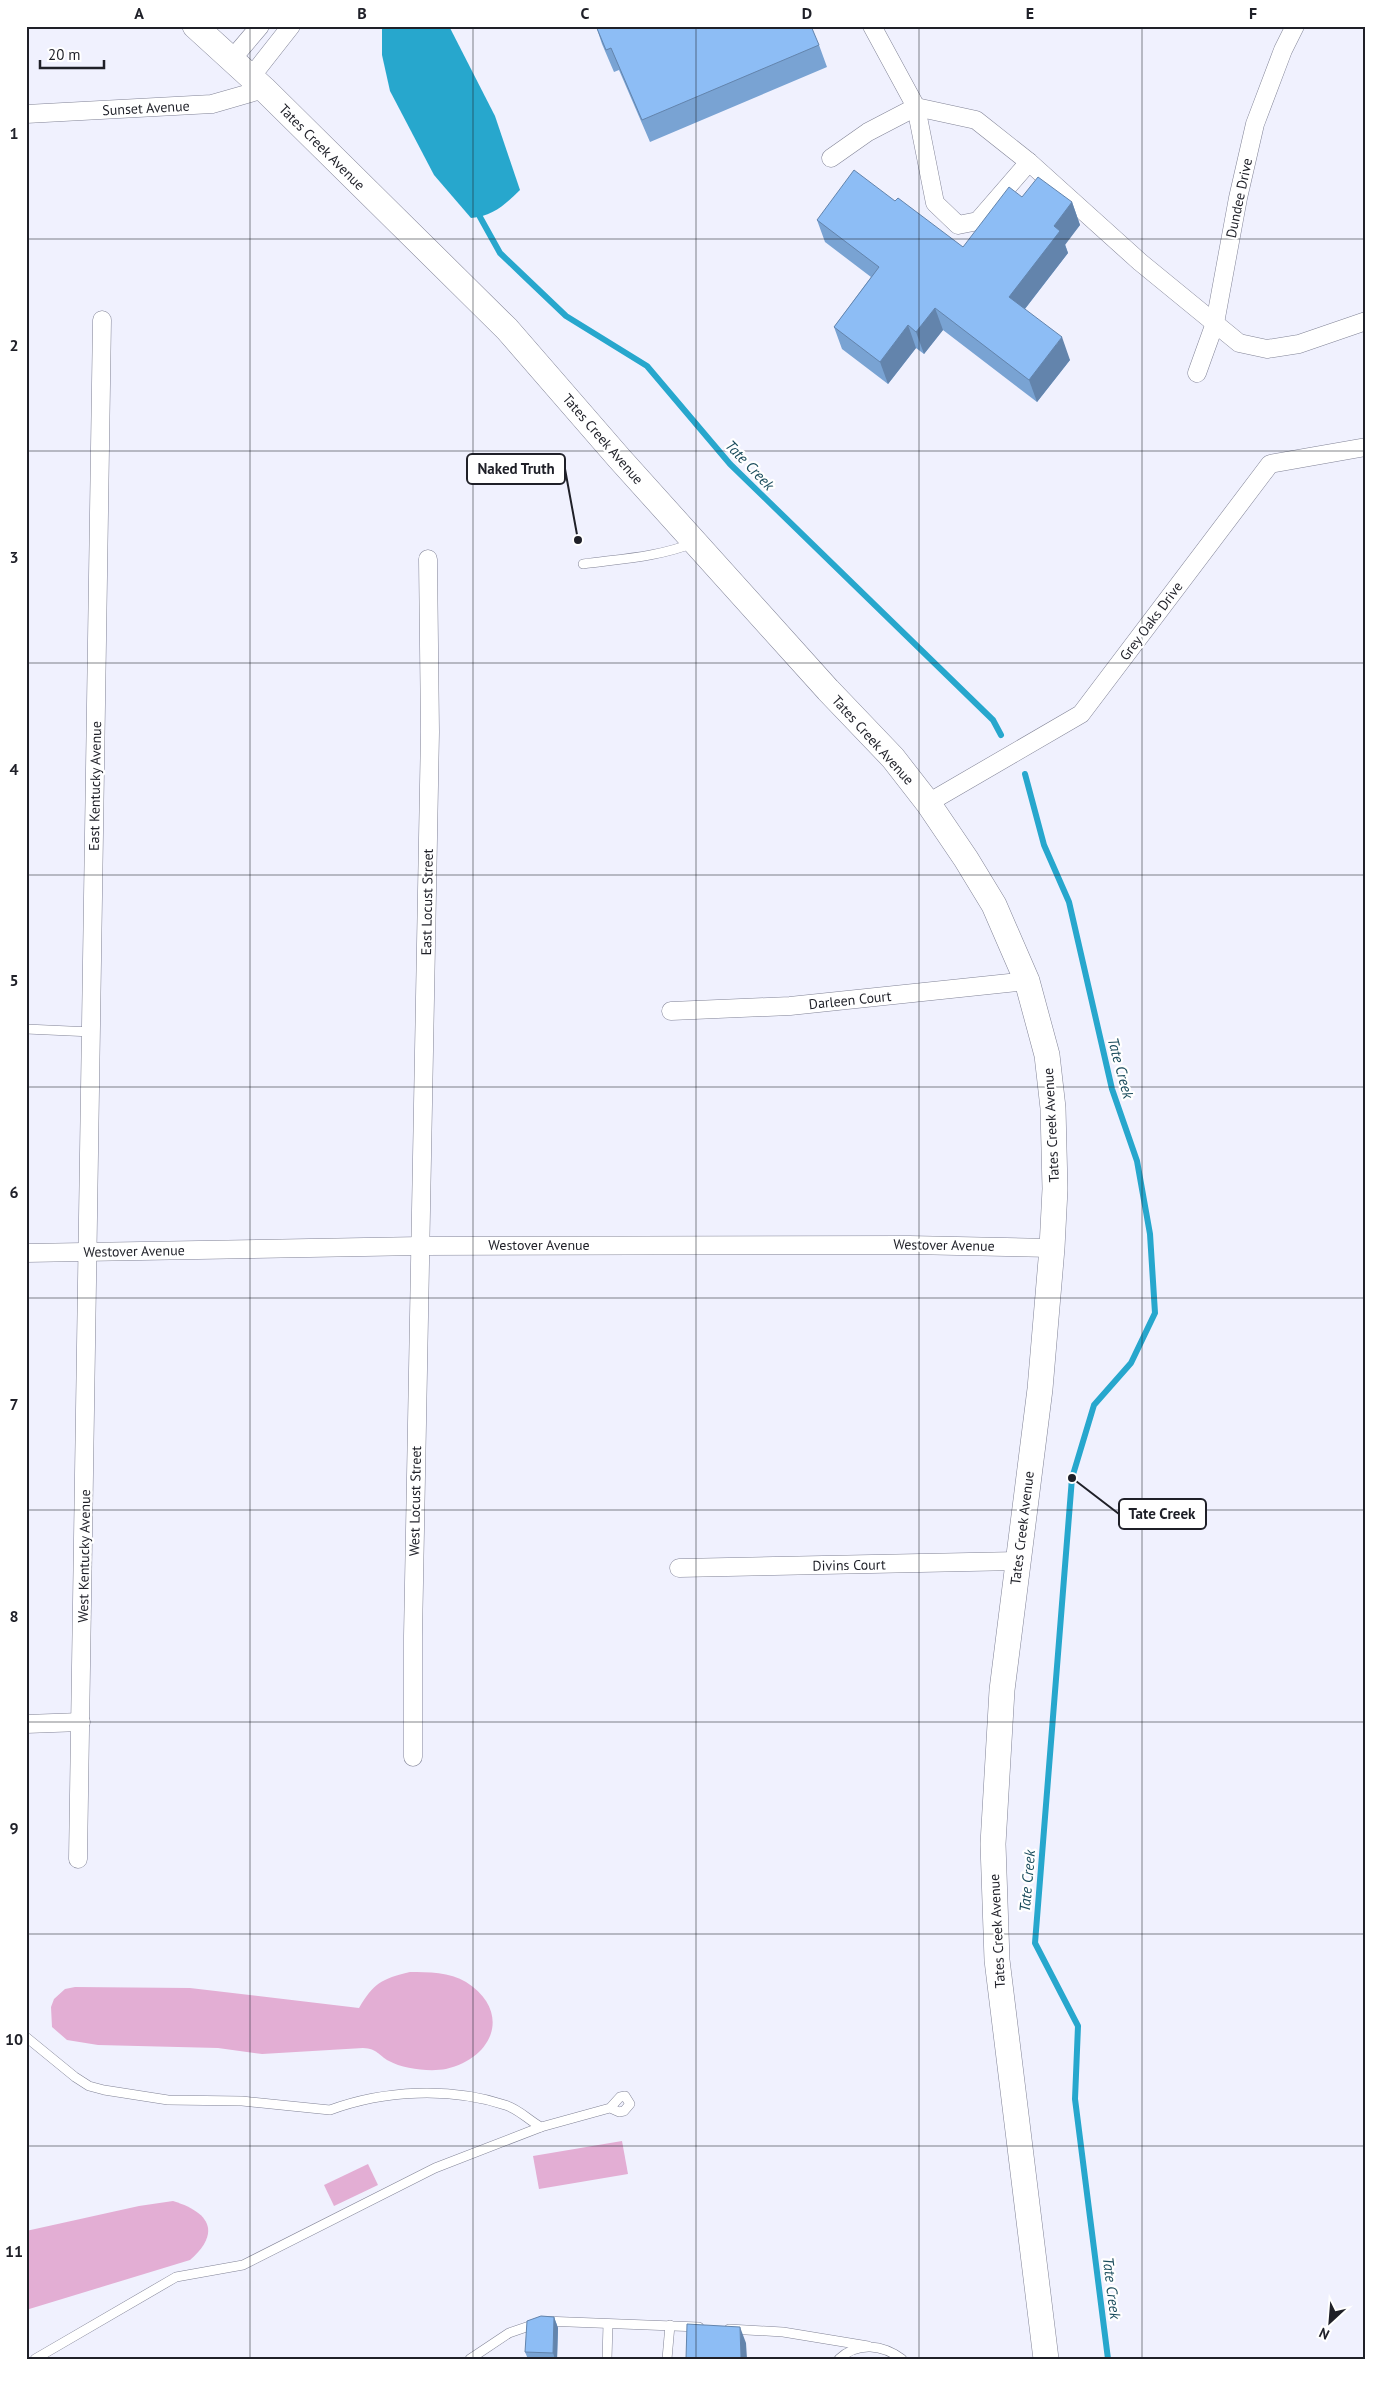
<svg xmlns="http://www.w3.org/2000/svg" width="1392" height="2385" font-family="'PT Sans',sans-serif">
	<rect width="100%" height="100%" fill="#f0f1fe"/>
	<g fill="#e3aed4">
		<path d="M410 1972C428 1972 450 1972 466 1982 512 2011 494 2058 446 2069 430 2072 403 2069 389 2061 378 2055 378 2049 363 2048L262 2054 218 2048 98 2045 67 2040 52 2027 51 2007 54 1999 65 1989 75 1987 190 1988 359 2008C374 1983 381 1979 410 1972Z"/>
		<path d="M622 2141 628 2174 539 2189 533 2156Z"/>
		<path d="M368 2164 378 2185 334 2206 324 2185Z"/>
		<path d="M173 2201C209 2212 222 2232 190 2260L26 2310V2231L139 2206Z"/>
	</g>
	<path fill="#27a7cd" d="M382 26H449L495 116 520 190C506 204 492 217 471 218L434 175 390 91 382 55Z"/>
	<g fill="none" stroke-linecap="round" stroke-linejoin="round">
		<g stroke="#27a7cd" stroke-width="6">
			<path d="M480 217 500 253 523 275 566 316 647 366 730 464 993 720 1001 735"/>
			<path d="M1025 774 1044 845 1069 902 1112 1089 1137 1161 1150 1234 1155 1313 1131 1363 1094 1405 1072 1478 1035 1943 1078 2026 1075 2099 1108 2359"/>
		</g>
		<g stroke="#818396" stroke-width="10">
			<g id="lane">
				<path d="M583 564C619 559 659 557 693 543"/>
				<path d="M26 1029 92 1032"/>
				<path d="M26 2037 75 2077 89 2086 104 2090 168 2100 242 2101 330 2110C384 2090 450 2087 505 2105 519 2109 528 2120 541 2127L610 2108 620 2097 625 2096 630 2104 624 2111 619 2112 610 2108"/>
				<path d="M729 2329 783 2332 868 2346"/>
				<path d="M35 2359 176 2277 243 2265 435 2168 541 2127"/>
				<path d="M470 2359 509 2333 544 2321 699 2327"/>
				<path d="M607 2359 608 2324"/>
				<path d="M667 2359 670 2325"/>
				<path d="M839 2359C858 2341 883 2345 902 2359"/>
			</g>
		</g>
		<g stroke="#818396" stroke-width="19">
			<g id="street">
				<path d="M872 26 916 107 935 203 958 225 978 221 1029 162"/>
				<path d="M232 59 260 26"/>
				<path d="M251 77 291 26"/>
				<path d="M26 114 212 104 264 89"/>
				<path d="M831 158 868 132 916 107 976 120 1029 162 1140 262 1239 343 1267 349 1299 344 1366 321"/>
				<path d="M1197 373 1215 323 1238 198 1255 124 1283 50 1295 26"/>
				<path d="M928 803 1081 714 1270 464 1366 447"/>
				<path d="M671 1011 790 1006 1027 981"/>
				<path d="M26 1253 420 1246 909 1245 1052 1248"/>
				<path d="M679 1568 1018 1561"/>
				<path d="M26 1724 81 1722"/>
				<path d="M413 1757V1636L430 732 428 559"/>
				<path d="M78 1859 102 320"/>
			</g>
		</g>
		<g stroke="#818396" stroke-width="26">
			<path id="secondary" d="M195 26 264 89 507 329 619 458 828 690 893 758 928 803 966 859 994 905 1027 981 1047 1055 1053 1108 1055 1189 1052 1248 1040 1389 1002 1690 993 1844 997 1960 1046 2359"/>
		</g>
		<use href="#lane" stroke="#fff" stroke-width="9"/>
		<use href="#street" stroke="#fff" stroke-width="18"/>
		<use href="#secondary" stroke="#fff" stroke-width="25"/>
	</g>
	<g fill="#79a3d3">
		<path d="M596 26 819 45 827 67 650 142 619 70 614 72 602 44Z"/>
		<path d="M1022 197 1072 202 1080 225 1065 244 1068 253 1025 309 1070 360 1037 402 943 330 924 354 916 348 888 384 842 349 834 327 871 277 825 242 817 220 895 201 963 247Z"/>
		<path d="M554 2317 558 2328 557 2359H528L525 2352Z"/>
	</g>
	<g fill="#6384ac">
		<path d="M1072 202 1080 225 1065 245 1068 253 1017 319 1009 297 1054 226Z"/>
		<path d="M935 308 943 330 924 354 916 332Z"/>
		<path d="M908 325 916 348 888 384 880 362Z"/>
		<path d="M1062 337 1070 360 1037 402 1029 380Z"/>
		<path d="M554 2317 558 2328 557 2359H555L553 2353Z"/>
		<path d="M740 2327 746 2343 747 2359H741Z"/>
	</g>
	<g fill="#8dbdf5" stroke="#6384ac">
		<path d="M596 26H811L819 45 642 120 611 48 606 50Z"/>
		<path d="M854 170 895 201 898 198 963 247 1009 187 1022 197 1038 177 1072 202 1054 226 1060 231 1009 297 1062 337 1029 380 935 308 916 332 908 325 880 362 834 327 879 267 817 220Z"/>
		<path d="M541 2316 554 2317 553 2353 525 2352 527 2321Z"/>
		<path d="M687 2324 740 2327 741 2359H686Z"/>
	</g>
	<path fill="none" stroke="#1f2028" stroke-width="1" stroke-opacity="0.55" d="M250 26V2359M473 26V2359M696 26V2359M919 26V2359M1142 26V2359M26 239H1366M26 451H1366M26 663H1366M26 875H1366M26 1087H1366M26 1298H1366M26 1510H1366M26 1722H1366M26 1934H1366M26 2146H1366"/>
	<g text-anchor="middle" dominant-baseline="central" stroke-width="4.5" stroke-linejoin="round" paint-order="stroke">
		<g font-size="14" fill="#1f2028" stroke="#fff">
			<text transform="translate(146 108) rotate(-3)">Sunset Avenue</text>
			<text transform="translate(322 147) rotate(45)">Tates Creek Avenue</text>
			<text transform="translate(1239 198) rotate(-78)">Dundee Drive</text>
			<text transform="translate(603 439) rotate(49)">Tates Creek Avenue</text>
			<text transform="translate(1151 621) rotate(-53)">Grey Oaks Drive</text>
			<text transform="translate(873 740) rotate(48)">Tates Creek Avenue</text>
			<text transform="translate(95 786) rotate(-89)">East Kentucky Avenue</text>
			<text transform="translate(427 902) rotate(-89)">East Locust Street</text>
			<text transform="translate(850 1000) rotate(-6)">Darleen Court</text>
			<text transform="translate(1051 1125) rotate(-93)">Tates Creek Avenue</text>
			<text x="539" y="1245">Westover Avenue</text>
			<text transform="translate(944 1245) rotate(1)">Westover Avenue</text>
			<text transform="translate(134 1251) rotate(-1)">Westover Avenue</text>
			<text transform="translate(415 1501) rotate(-89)">West Locust Street</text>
			<text transform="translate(1022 1528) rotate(-83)">Tates Creek Avenue</text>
			<text transform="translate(84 1556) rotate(-89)">West Kentucky Avenue</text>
			<text transform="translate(849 1565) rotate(-1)">Divins Court</text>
			<text transform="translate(997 1931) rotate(-93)">Tates Creek Avenue</text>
		</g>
		<g font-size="15" font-style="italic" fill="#1a4c5c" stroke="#fff">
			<text transform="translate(750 465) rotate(46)">Tate Creek</text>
			<text transform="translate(1121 1068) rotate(75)">Tate Creek</text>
			<text transform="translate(1027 1881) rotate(-85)">Tate Creek</text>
			<text transform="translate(1112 2288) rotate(83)">Tate Creek</text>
		</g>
	</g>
	<path fill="none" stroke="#1f2028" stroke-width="2" d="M578 540L565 469M1072 1478L1119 1514"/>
	<g fill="#1f2028" stroke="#fff" stroke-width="2">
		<circle cx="578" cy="540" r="5"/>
		<circle cx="1072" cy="1478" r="5"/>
	</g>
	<g fill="#fff" stroke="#1f2028" stroke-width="2">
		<rect x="467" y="454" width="98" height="30" rx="5"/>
		<rect x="1119" y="1499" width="87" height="30" rx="5"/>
	</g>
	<g font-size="15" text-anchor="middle" font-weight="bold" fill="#1f2028">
		<text x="516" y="474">Naked Truth</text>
		<text x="1162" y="1519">Tate Creek</text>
	</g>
	<rect width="1392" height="2385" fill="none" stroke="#ffffff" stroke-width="55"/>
	<g transform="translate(1330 2322) rotate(206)" stroke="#ffffff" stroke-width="4" paint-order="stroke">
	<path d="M0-4L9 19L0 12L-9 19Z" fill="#1f2028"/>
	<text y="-8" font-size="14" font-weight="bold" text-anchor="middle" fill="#1f2028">N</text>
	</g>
	<path d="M40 60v8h64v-8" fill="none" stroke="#1f2028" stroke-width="2.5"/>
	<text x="48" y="60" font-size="15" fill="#1f2028" stroke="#ffffff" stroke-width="4" paint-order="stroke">20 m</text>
	<rect x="28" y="28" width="1336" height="2330" fill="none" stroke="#1f2028" stroke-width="2"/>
	<g font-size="16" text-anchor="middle" font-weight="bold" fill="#1f2028">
		<text x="139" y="19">A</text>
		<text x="362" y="19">B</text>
		<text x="585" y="19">C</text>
		<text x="807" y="19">D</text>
		<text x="1030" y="19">E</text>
		<text x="1253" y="19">F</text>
		<text x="14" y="139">1</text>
		<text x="14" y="351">2</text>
		<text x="14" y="563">3</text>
		<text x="14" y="775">4</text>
		<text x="14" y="986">5</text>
		<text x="14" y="1198">6</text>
		<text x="14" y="1410">7</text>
		<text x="14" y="1622">8</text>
		<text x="14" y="1834">9</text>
		<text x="14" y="2045">10</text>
		<text x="14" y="2257">11</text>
	</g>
</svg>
